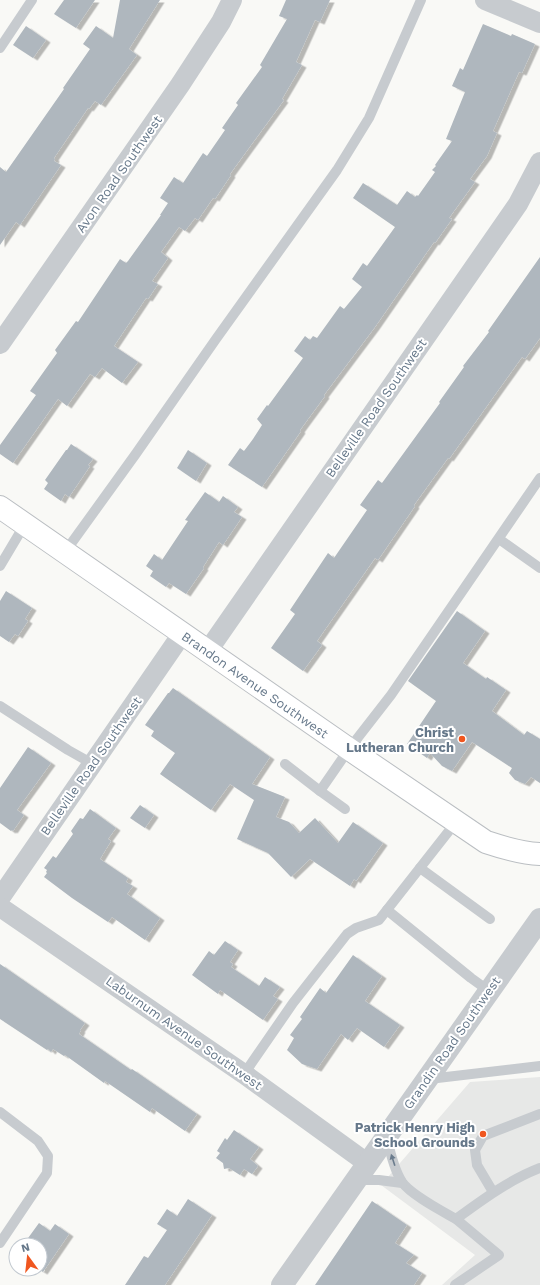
<svg xmlns="http://www.w3.org/2000/svg" width="540" height="1285" font-family="'Work Sans',sans-serif">
	<defs>
		<filter id="shadow"><feDropShadow dx="4.5" dy="2.5" stdDeviation="0" flood-color="#0004"/></filter>
	</defs>
	<rect width="100%" height="100%" fill="#f9f9f6"/>
	<path fill="#e7e8e7" d="M540 1077V1285H442L475 1255 381 1185 470 1082Z"/>
	<g fill="#afb7be" filter="url(#shadow)">
		<path d="M64 0H95L76 28 54 14Z"/>
		<path d="M120 0H160L129 49 137 55 101 105 95 101 89 109 88 108 54 158 55 159 54 161 61 165 20 225 16 222 0 245V167L6 172 64 89 63 88 90 49 83 44 96 26 113 38Z"/>
		<path d="M286 0H330L320 22 315 20 296 62 302 65 282 99 284 100 230 174 231 175 215 199 213 198 198 220 195 218 185 231 179 227 161 252 168 258 152 281 158 284 148 299 146 298 114 346 138 362 122 383 102 368 95 377 90 374 67 406 58 399 13 463 0 454V445L36 395 30 391 57 353 55 350 76 321 78 322 120 259 126 263 128 261 161 215H160L168 203 160 198 174 177 183 183 203 153 207 156 225 130 222 128 238 105 236 103 262 67 260 65 287 19 279 16Z"/>
		<path d="M483 24 511 36 512 34 535 44 522 73 519 72 493 131 497 133 487 156 470 179 475 182 449 218 452 219 435 243 434 242 375 327 324 395 325 396 300 430 301 431 262 487 228 465 240 448 244 451 253 439 262 425 257 419 267 405 268 406 303 358 294 351 305 336 310 340 313 336 317 338 340 306 344 309 362 287 352 279 363 263 367 266 395 227 353 198 363 183 397 205 407 191 415 197 417 195 418 196 435 172 432 170 436 166 435 165 452 141 446 139 465 92 452 86 460 68 463 70Z"/>
		<path d="M26 26 46 40 33 58 13 45Z"/>
		<path d="M540 257V338L525 359 522 357 449 459 448 458 414 505 415 506 378 560 375 558 317 641 322 645 303 671 271 648 295 614 290 610 328 553 334 558 367 510 360 505 378 480 382 483 440 403 439 402 464 367 463 366 489 332 488 331Z"/>
		<path d="M71 444 93 459 88 465 90 466 69 497 65 494 61 501 44 489 48 483 45 480 66 450H67Z"/>
		<path d="M188 450 207 463 196 481 177 468Z"/>
		<path d="M205 492 219 502 223 496 238 507 234 512 242 517 223 545 219 542 203 567 204 568 186 594 169 583 166 587 150 576 153 571 146 566 154 554 162 560 188 521 185 520Z"/>
		<path d="M6 591 32 608 25 619 28 621 18 636 15 634 9 642 0 636V601Z"/>
		<path d="M457 611 485 631 463 663 486 679 487 677 506 690 492 711 524 735 527 731 540 739V783L531 777 525 784 515 780 509 773 512 768 472 742 452 771 442 766 430 753 427 758 407 744 436 701 408 681Z"/>
		<path d="M173 688 270 757 252 784 285 797 276 817 289 822 299 833 315 818 338 843 353 822 383 843 356 881 354 879 350 886 310 859 291 877 268 853 237 839 254 800 230 784 211 810 160 774 175 753 151 736 154 731 145 725 168 693H169Z"/>
		<path d="M28 747 51 763 17 810 24 815 13 831 12 830 11 831 0 823V788Z"/>
		<path d="M140 805 154 815 145 828 130 818Z"/>
		<path d="M90 809 116 828 108 839 111 841 100 859 128 878 126 882 133 886 127 894 160 918 145 940 112 917 108 922 72 898 44 877 47 873 46 872 47 870 44 868 53 856 56 858 73 834 71 831 80 818 83 819Z"/>
		<path d="M225 941 238 950 230 962 233 964 231 967 259 986 265 977 280 987 273 996 278 999 263 1020 220 990 218 994 192 975 209 951 214 955Z"/>
		<path d="M353 955 382 976 365 1001 400 1025 384 1047 357 1028 348 1040 341 1034 317 1069 302 1064 287 1050 294 1038 290 1035 302 1019 300 1017 320 988 326 993Z"/>
		<path d="M0 964 85 1023 80 1030H81L79 1034 131 1070 132 1069 197 1114 185 1131 152 1108 150 1112 105 1081 104 1083 65 1055 64 1056 53 1049 51 1052 48 1049 47 1050 0 1019Z"/>
		<path d="M234 1130 259 1147 250 1159 258 1166 252 1174 244 1169 240 1175 229 1168 224 1169 223 1163 216 1158 220 1153 217 1151 225 1138 227 1140Z"/>
		<path d="M188 1199 212 1215 165 1285H125L144 1256 148 1258 167 1230 157 1224 167 1209 177 1216Z"/>
		<path d="M372 1201 407 1225 395 1243 414 1255 406 1263 422 1273 414 1285H315Z"/>
		<path d="M39 1223 50 1231 55 1224 69 1234 43 1272 38 1269H40V1245H23Z"/>
	</g>
	<g fill="none" stroke-linecap="round" stroke-linejoin="round">
		<g stroke="#babec2" stroke-width="24">
			<path id="primary" d="M0 507 349 749 486 842C504 848 521 853 540 854"/>
		</g>
		<g stroke="#c7cbcf" stroke-width="10">
			<path d="M0 48 32 0"/>
			<path d="M499 539 540 568"/>
			<path d="M65 552 135 455 216 339 337 170 369 118 421 0"/>
			<path d="M0 566 25 524"/>
			<path d="M0 706 68 750 93 764"/>
			<path d="M285 764 320 791 349 749 391 695 540 478"/>
			<path d="M320 791 345 809"/>
			<path d="M420 868 490 919"/>
			<path d="M387 910 471 978 489 991"/>
			<path d="M244 1074 293 1003 347 934 356 928 379 920 456 822"/>
			<path d="M429 1079 540 1066"/>
			<path d="M0 1112 38 1141 48 1156 47 1173 0 1243"/>
			<path d="M387 1138C390 1152 395 1171 402 1182 411 1195 442 1211 456 1219"/>
			<path d="M357 1180H379L402 1183"/>
			<path d="M493 1192 477 1165 475 1150 483 1136 540 1114"/>
			<path d="M455 1285 499 1255 456 1219C482 1200 509 1180 540 1168"/>
		</g>
		<g stroke="#c7cbcf" stroke-width="20">
			<path d="M485 0 540 23"/>
			<path d="M0 344 180 85 221 22 232 0"/>
			<path d="M207 652 518 204 540 162"/>
			<path d="M0 898 182 634"/>
			<path d="M0 907 244 1074 367 1163"/>
		</g>
		<path stroke="#c7cbcf" stroke-width="22" d="M282 1285 540 919"/>
		<use href="#primary" stroke="#fff" stroke-width="22"/>
	</g>
	<defs><path id="oneway-solid" d="M-6-.8H1V-3.2L6.5 0L1 3.2V.8H-6Z"/></defs>
	<use fill="#6b7c8d" href="#oneway-solid" transform="translate(393 1160) rotate(-108)"/>
	<g fill="#f0561f" stroke="#fff" stroke-width="1.5">
		<circle cx="462" cy="739" r="4"/>
		<circle cx="483" cy="1134" r="4"/>
	</g>
	<g text-anchor="middle" dominant-baseline="central" stroke-width="4" stroke-linejoin="round" paint-order="stroke">
		<g font-size="13" fill="#66788a" stroke="#fff">
			<text transform="translate(119 174) rotate(-55)">Avon Road Southwest</text>
			<text transform="translate(376 408) rotate(-55)">Belleville Road Southwest</text>
			<text transform="translate(255 685) rotate(35)">Brandon Avenue Southwest</text>
			<text transform="translate(91 766) rotate(-55)">Belleville Road Southwest</text>
			<text transform="translate(184 1033) rotate(35)">Laburnum Avenue Southwest</text>
			<text transform="translate(452 1043) rotate(-55)">Grandin Road Southwest</text>
		</g>
		<g font-size="13" font-weight="bold" fill="#66788a" stroke="#fff" text-anchor="end">
			<text x="454" y="732">Christ<tspan x="454" dy="15">Lutheran Church</tspan></text>
			<text x="475" y="1127">Patrick Henry High<tspan x="475" dy="15">School Grounds</tspan></text>
		</g>
	</g>
	<g transform="translate(28 1257) rotate(345)"><circle r="19" fill="#ffffff" stroke="#c2c9d0"/>
	<path d="M0-3L7 15L0 10L-7 15Z" fill="#f0561f"/>
	<text y="-6" font-size="11" font-weight="bold" text-anchor="middle" fill="#66788a">N</text>
	</g>
</svg>
